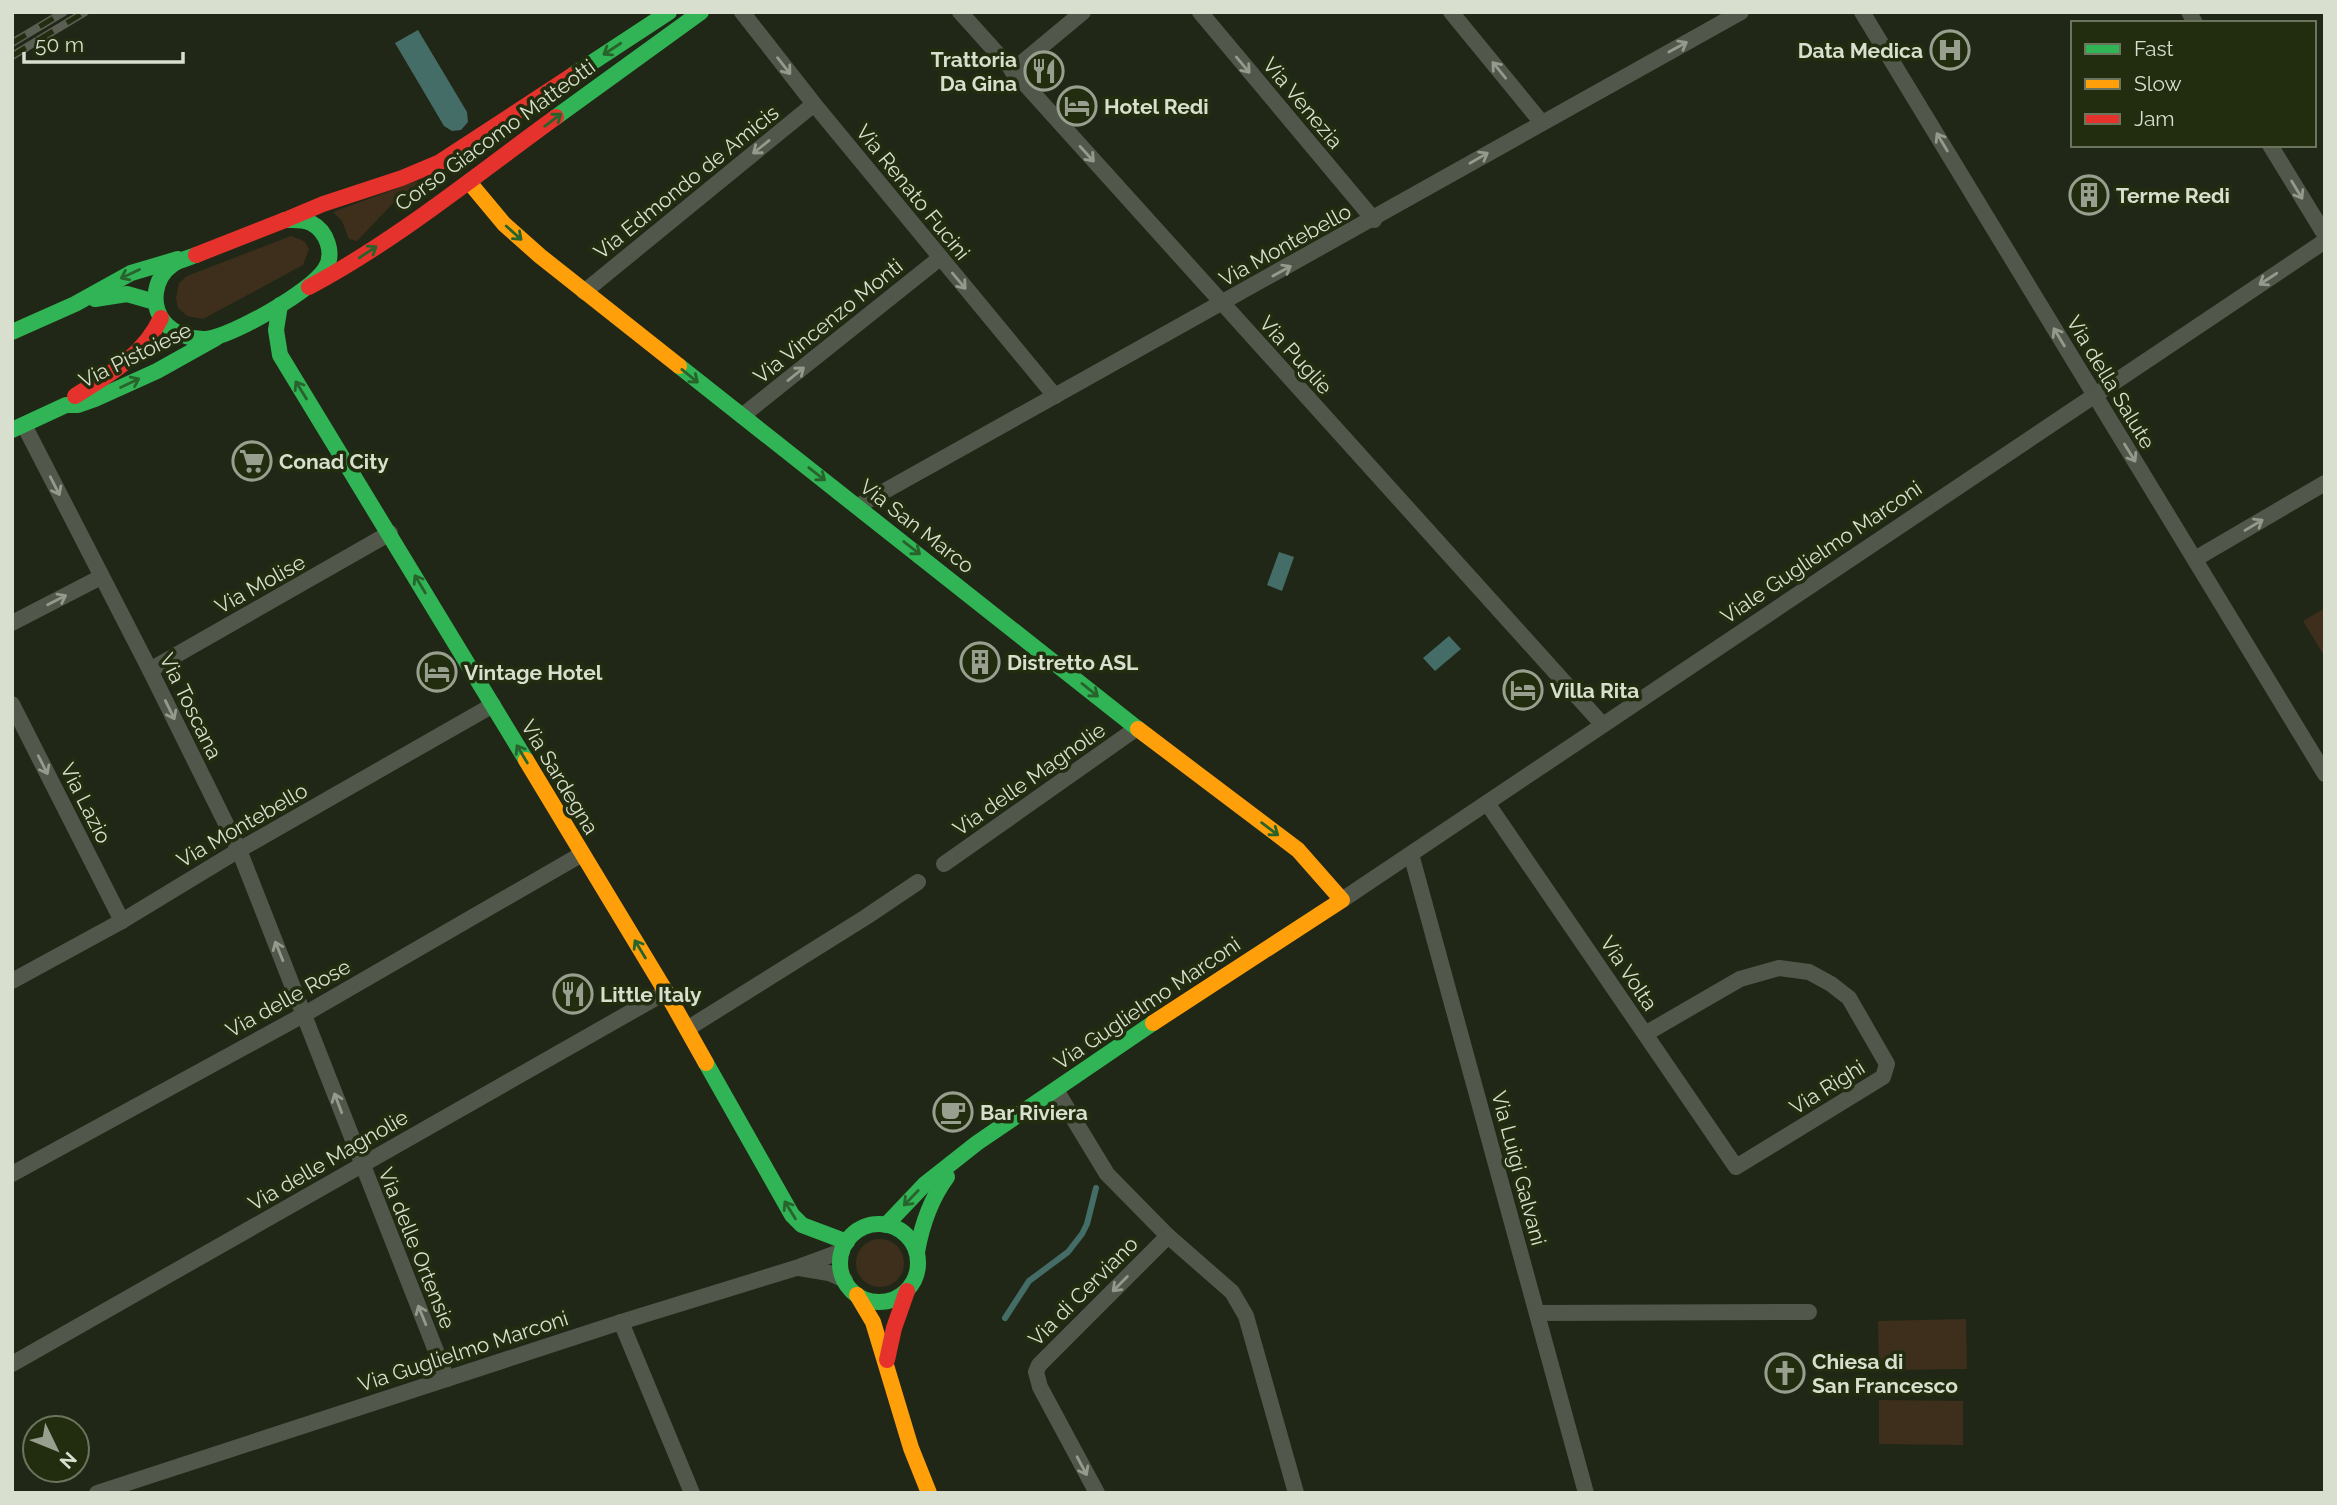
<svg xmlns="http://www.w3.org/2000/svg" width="2337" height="1505" font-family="Raleway,sans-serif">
	<rect width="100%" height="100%" fill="#212716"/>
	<g fill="#3e2f1c">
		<path d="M417 181 418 185 396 200 357 241 349 239 342 221 333 212Z"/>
		<path d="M291 236 304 241 309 249 303 265 203 319 187 316 178 308 176 298 179 283 187 276Z"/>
		<path d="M2325 608V657L2303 621Z"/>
		<circle cx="880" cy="1263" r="24"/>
		<path d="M1966 1319 1967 1369 1879 1370 1878 1321Z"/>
		<path d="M1879 1400 1963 1401V1445L1879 1444Z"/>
	</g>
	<g fill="#446d67">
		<path d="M418 30 467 112 468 122 461 130 452 131 444 126 395 43Z"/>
		<path d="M1279 552 1294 557 1282 591 1267 585Z"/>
		<path d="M1449 636 1461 649 1435 671 1423 658Z"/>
	</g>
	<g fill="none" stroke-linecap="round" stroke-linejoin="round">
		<path stroke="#446d67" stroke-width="6" d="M1005 1318 1029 1281 1068 1252 1082 1234 1087 1224 1096 1188"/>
		<g stroke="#51574b" stroke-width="16">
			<path d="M742 12 814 104 1055 396"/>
			<path d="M960 12 1602 724"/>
			<path d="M1200 12 1374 220"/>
			<path d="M1451 12 1542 123"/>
			<path d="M1862 12 2325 774"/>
			<path d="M2189 12 2195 23"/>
			<path d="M1012 71 1083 12"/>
			<path d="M2270 145 2325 235"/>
			<path d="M584 292 814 104"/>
			<path d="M742 416 940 258"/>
			<path d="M24 425 150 670 239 850 447 1379"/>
			<path d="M858 506 1741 12"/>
			<path d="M2195 559 2325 483"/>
			<path d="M12 623 101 577"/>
			<path d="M150 670 390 533"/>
			<path d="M12 704 122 921"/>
			<path d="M1487 803 1736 1167 1883 1077 1887 1064 1849 998 1831 984 1809 972 1779 968 1740 979 1645 1034"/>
			<path d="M1411 854 1586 1493"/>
			<path d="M944 864 1137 728"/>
			<path d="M1342 900 2325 241"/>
			<path d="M12 981 122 921 239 850 493 705"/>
			<path d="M687 1029 866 917 918 882"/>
			<path d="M1056 1090 1107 1174 1168 1236 1232 1292 1246 1316 1296 1493"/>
			<path d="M12 1174 305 1014 582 854"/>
			<path d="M799 1268 829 1273 845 1280"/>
			<path d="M1537 1313 1809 1312"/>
			<path d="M621 1322 692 1493"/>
			<path d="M12 1364 666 992"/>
			<path d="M97 1493 621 1322 796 1268 842 1251"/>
			<path d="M1097 1493 1040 1387 1036 1372 1039 1365 1168 1236"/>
		</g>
		<g stroke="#30b455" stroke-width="16">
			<path d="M573 75 669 12"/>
			<path d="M556 117 701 12"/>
			<path d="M196 255C189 258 178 260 172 265 154 278 150 305 164 322 174 334 192 340 207 339 234 335 310 292 325 269 335 254 327 231 311 223 303 219 294 220 285 220"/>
			<path d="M95 299 127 294 155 302"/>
			<path d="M280 305 276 330 280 355 526 760"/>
			<path d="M12 332 75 304 131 273 178 259"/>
			<path d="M679 366 1138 729"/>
			<path d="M12 430 66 405H78L95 399 157 371 216 338"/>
			<path d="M706 1063 792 1215 802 1225 847 1242"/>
			<circle cx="879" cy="1263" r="39"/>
			<path d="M886 1225 925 1184 977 1143 1153 1023"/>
			<path d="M917 1252C922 1224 930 1200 947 1177"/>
		</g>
		<g stroke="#ff9f0a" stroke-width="16">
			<path d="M469 182 504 224 540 256 679 366"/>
			<path d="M1138 729 1298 850 1342 900 1153 1023"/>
			<path d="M526 760 666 992 706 1063"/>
			<path d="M857 1295 873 1322 911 1448 929 1493"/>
		</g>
		<g stroke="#e5322d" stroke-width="16">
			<path d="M285 220 323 204 402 178 440 162 573 75"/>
			<path d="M196 255 285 220"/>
			<path d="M309 287C397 240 476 175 556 117"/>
			<path d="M75 396C110 374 143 356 161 318"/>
			<path d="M887 1360 894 1328 907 1291"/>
		</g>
		<g stroke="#5a5e53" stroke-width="8">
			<g id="rail">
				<path d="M12 43 64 12"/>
				<path d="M12 56 85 12"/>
			</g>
		</g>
		<use href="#rail" stroke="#222d10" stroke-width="5" stroke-dasharray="16" stroke-linecap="butt"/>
	</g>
	<defs><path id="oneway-shaft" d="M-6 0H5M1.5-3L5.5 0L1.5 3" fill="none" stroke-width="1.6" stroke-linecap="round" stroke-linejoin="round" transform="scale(1.75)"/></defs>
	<g stroke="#949b8c">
		<use href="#oneway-shaft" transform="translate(1678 47) rotate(-29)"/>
		<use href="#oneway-shaft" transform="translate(1243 65) rotate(50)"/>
		<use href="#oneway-shaft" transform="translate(784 66) rotate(52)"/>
		<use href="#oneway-shaft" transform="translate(1499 70) rotate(-129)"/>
		<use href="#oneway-shaft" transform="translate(1942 142) rotate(-121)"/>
		<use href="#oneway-shaft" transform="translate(761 147) rotate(141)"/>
		<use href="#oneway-shaft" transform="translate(1087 154) rotate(48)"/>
		<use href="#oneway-shaft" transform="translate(1479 158) rotate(-30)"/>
		<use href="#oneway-shaft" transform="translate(2297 190) rotate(59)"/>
		<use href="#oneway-shaft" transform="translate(1282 271) rotate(-29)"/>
		<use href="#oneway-shaft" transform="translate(2268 279) rotate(147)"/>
		<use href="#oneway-shaft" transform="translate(959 281) rotate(50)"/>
		<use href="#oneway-shaft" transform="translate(2059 337) rotate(-121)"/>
		<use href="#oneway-shaft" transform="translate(796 374) rotate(-39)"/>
		<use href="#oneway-shaft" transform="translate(2130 453) rotate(58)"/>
		<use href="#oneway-shaft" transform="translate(55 486) rotate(63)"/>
		<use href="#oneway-shaft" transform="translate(2254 525) rotate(-31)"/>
		<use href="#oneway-shaft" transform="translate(57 600) rotate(-27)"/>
		<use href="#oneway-shaft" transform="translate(170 710) rotate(64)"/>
		<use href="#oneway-shaft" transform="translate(43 765) rotate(63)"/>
		<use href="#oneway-shaft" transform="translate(279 951) rotate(-112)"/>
		<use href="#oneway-shaft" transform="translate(338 1103) rotate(-111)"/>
		<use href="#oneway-shaft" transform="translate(1120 1284) rotate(135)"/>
		<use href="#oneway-shaft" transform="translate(422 1315) rotate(-112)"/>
		<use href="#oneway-shaft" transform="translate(1082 1466) rotate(62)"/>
	</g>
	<g stroke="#28632c">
		<use href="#oneway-shaft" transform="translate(612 49) rotate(147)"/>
		<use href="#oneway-shaft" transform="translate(553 120) rotate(-37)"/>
		<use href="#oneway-shaft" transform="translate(514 233) rotate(42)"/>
		<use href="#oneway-shaft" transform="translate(368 252) rotate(-34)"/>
		<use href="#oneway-shaft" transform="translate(130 274) rotate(155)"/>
		<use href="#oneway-shaft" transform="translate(690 376) rotate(39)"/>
		<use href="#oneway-shaft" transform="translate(130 383) rotate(-25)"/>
		<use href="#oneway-shaft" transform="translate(301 390) rotate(-122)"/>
		<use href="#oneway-shaft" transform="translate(817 474) rotate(38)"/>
		<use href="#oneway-shaft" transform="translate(912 548) rotate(38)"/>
		<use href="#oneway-shaft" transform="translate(420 584) rotate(-121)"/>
		<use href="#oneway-shaft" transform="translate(1090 690) rotate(39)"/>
		<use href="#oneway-shaft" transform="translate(522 754) rotate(-121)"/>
		<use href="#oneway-shaft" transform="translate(1270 829) rotate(37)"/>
		<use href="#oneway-shaft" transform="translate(640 949) rotate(-121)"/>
		<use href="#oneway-shaft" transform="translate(911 1198) rotate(134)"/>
		<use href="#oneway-shaft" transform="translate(790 1210) rotate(-122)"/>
	</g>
	<defs>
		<g id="hospital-ring" transform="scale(2.0125)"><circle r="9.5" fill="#222d10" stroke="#989f8e" stroke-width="1.5"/><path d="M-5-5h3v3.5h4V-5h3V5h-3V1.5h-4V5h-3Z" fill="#989f8e"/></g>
		<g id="restaurant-ring" transform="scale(2.0125)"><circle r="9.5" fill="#222d10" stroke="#989f8e" stroke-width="1.5"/><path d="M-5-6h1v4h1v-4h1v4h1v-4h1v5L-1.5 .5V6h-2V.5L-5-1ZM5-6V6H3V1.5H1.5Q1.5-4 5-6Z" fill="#989f8e"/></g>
		<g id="hotel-ring" transform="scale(2.0125)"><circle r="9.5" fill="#222d10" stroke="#989f8e" stroke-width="1.5"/><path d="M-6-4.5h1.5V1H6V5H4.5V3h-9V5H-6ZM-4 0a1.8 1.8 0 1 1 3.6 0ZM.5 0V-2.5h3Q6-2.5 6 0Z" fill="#989f8e"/></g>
		<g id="building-ring" transform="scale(2.0125)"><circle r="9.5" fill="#222d10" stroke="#989f8e" stroke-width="1.5"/><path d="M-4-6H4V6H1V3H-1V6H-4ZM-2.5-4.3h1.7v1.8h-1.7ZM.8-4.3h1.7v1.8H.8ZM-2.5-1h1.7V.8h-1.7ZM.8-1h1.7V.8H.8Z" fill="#989f8e"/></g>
		<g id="supermarket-ring" transform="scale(2.0125)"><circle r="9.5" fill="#222d10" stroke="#989f8e" stroke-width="1.5"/><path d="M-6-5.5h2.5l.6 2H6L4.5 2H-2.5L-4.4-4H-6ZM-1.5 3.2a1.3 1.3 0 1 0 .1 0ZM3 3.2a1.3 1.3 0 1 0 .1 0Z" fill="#989f8e"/></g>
		<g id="cafe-ring" transform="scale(2.0125)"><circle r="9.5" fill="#222d10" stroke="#989f8e" stroke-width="1.5"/><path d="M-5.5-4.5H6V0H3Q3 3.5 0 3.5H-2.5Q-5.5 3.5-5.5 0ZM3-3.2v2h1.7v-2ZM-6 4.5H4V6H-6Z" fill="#989f8e"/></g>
		<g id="church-ring" transform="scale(2.0125)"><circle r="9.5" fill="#222d10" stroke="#989f8e" stroke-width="1.5"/><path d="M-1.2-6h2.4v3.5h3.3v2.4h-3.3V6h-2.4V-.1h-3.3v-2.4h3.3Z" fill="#989f8e"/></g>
	</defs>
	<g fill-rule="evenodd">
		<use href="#hospital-ring" x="1950" y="50"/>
		<use href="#restaurant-ring" x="1044" y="71"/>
		<use href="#hotel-ring" x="1077" y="106"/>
		<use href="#building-ring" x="2089" y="195"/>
		<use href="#supermarket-ring" x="252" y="461"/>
		<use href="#building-ring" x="980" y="662"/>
		<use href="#hotel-ring" x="437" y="672"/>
		<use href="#hotel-ring" x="1523" y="690"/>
		<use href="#restaurant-ring" x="573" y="994"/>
		<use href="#cafe-ring" x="953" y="1112"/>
		<use href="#church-ring" x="1785" y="1373"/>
	</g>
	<g text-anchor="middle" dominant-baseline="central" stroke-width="7" stroke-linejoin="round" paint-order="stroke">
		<g font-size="21" font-weight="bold" fill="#d8dfce" stroke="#222d10" text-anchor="start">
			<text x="1923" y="50" text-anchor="end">Data Medica</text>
			<text x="1017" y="59" text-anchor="end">Trattoria<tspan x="1017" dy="24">Da Gina</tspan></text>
			<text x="1104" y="106">Hotel Redi</text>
			<text x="2116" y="195">Terme Redi</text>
			<text x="279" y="461">Conad City</text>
			<text x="1007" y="662">Distretto ASL</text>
			<text x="464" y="672">Vintage Hotel</text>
			<text x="1550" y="690">Villa Rita</text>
			<text x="600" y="994">Little Italy</text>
			<text x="980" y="1112">Bar Riviera</text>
			<text x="1812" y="1361">Chiesa di<tspan x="1812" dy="24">San Francesco</tspan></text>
		</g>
		<g font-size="21" fill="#d8dfce" stroke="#222d10">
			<text transform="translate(1303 103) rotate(50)">Via Venezia</text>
			<text transform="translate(495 135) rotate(-36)">Corso Giacomo Matteotti</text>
			<text transform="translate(686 182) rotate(-39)">Via Edmondo de Amicis</text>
			<text transform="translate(913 192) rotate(51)">Via Renato Fucini</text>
			<text transform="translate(1285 245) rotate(-29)">Via Montebello</text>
			<text transform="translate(828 321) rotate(-39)">Via Vincenzo Monti</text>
			<text transform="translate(135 355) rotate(-26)">Via Pistoiese</text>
			<text transform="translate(1296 355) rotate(48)">Via Puglie</text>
			<text transform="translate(2111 382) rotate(59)">Via della Salute</text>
			<text transform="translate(917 526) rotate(38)">Via San Marco</text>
			<text transform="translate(1821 552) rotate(-34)">Viale Guglielmo Marconi</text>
			<text transform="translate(260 584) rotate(-29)">Via Molise</text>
			<text transform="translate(191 706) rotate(64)">Via Toscana</text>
			<text transform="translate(560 777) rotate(59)">Via Sardegna</text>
			<text transform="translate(1029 779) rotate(-35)">Via delle Magnolie</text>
			<text transform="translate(86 803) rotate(63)">Via Lazio</text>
			<text transform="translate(242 825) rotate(-30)">Via Montebello</text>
			<text transform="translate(1629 973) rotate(56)">Via Volta</text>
			<text transform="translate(288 998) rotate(-29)">Via delle Rose</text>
			<text transform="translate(1147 1003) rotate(-34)">Via Guglielmo Marconi</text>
			<text transform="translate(1827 1087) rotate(-32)">Via Righi</text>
			<text transform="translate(328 1160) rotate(-30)">Via delle Magnolie</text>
			<text transform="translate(1519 1168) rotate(75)">Via Luigi Galvani</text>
			<text transform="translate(417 1248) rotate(68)">Via delle Ortensie</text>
			<text transform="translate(1083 1291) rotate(-45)">Via di Cerviano</text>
			<text transform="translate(463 1351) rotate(-18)">Via Guglielmo Marconi</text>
		</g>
	</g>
	<rect width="2337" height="1505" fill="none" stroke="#d8dfce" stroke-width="28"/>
	<rect x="2071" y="21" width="245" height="126" fill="#222d10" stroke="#6b745c" stroke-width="2"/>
	<rect x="2085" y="44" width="35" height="10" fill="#30b455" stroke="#6b745c" stroke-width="2"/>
	<text x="2134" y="56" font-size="21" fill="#d8dfce">Fast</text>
	<rect x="2085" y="79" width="35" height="10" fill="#ff9f0a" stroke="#6b745c" stroke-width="2"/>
	<text x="2134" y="91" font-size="21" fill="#d8dfce">Slow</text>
	<rect x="2085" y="114" width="35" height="10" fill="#e5322d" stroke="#6b745c" stroke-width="2"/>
	<text x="2134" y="126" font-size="21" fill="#d8dfce">Jam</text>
	<g transform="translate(56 1449) rotate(133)"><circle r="33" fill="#222d10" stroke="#6b745c" stroke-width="2"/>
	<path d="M0-5L12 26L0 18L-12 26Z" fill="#989f8e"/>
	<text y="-10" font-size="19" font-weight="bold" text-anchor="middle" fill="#d8dfce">N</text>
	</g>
	<path d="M24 52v10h159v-10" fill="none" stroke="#d8dfce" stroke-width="3.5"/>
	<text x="35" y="52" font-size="21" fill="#d8dfce" stroke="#222d10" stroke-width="5" paint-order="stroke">50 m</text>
</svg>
